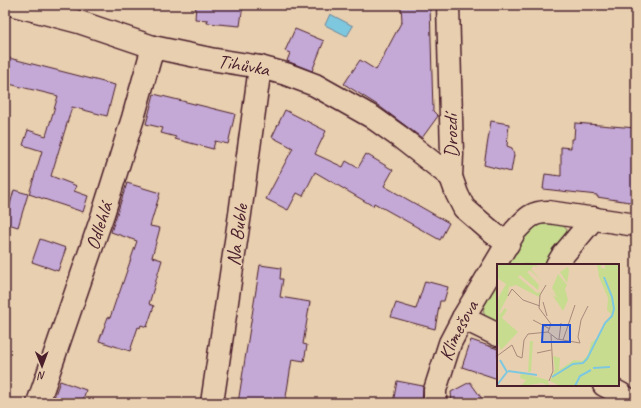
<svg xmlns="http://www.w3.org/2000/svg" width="641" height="408" font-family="Caveat,sans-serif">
	<rect width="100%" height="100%" fill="#e8cfb0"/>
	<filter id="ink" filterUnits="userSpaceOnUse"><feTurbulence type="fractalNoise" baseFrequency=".025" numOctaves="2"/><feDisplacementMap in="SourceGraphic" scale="8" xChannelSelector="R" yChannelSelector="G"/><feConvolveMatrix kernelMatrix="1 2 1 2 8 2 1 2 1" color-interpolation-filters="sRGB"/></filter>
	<g filter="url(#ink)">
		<g fill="#c8dc90" stroke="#897e5e">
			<path d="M560 222 567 230V237L547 265H506C514 252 523 231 538 225 545 222 553 223 560 222Z"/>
			<path d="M498 280V322C470 318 490 295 498 280Z"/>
		</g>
		<path fill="#7ec8df" stroke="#698497" d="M330 14 353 26 347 36 325 25Z"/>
		<g fill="#c4a9d6" stroke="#4a1f2b">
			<path d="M196 5H243L240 26 207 23 208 20 195 19Z"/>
			<path d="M401 5H430L433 111 438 116 422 138 379 106 344 84 360 60 376 70 402 21Z"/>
			<path d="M295 29 324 41 312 71 287 61 290 53 285 51Z"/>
			<path d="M5 57 115 85 107 116 72 107 51 176 77 186 74 191 88 196 83 212 29 194 42 151 23 145 28 130 46 136 58 96 5 83Z"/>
			<path d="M154 94 235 114 228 144 215 141 213 149 175 139 176 137 161 133 163 128 146 124Z"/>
			<path d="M285 110 326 131 315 154 343 167 346 161 358 168 366 154 393 170 384 186 449 223 440 240 374 203 373 206 315 172 303 196 297 193 288 210 266 199 293 148 272 137Z"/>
			<path d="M491 121 509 124 507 146 512 148 514 155 511 172 484 165Z"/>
			<path d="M575 123 636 128V203L597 197V195L543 189 545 174 561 176V147L571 148V139H574Z"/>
			<path d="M127 183 160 193 150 226 160 228 152 257 162 260 149 304 154 306 147 327 141 325 140 328 138 327 130 351 99 341 108 317 110 318 118 294H119L137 241 111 232Z"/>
			<path d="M14 190 28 194 18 227 5 223Z"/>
			<path d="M40 239 66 248 58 271 32 262Z"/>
			<path d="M260 265 281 268 280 279H283L280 297 310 302 303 344 307 345 304 361 292 359 285 403H238Z"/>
			<path d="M425 281 448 287 444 301H440L435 329 391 317 396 303 416 309Z"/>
			<path d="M471 340 498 349V379L462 367Z"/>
			<path d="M60 381 86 390 82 403H52Z"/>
			<path d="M397 381 423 386 422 403H393Z"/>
			<path d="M470 382 485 403H452L451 392Z"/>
		</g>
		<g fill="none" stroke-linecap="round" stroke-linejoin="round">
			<g stroke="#4a1f2b" stroke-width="25">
				<g id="minor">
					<path id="s1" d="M14 5 79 22 153 47 210 59 260 67 286 74 315 85 372 117 400 137 451 177"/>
					<path d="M448 5 452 154 451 177 457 194 464 208 493 233 508 244"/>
					<path d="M557 265 563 255 594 218"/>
					<path d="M463 318 498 335"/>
					<path d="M604 385 621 394 633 403"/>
					<path d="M38 403 103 214 133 118 153 47"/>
					<path d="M212 403 240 214 260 67"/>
					<path id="s2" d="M435 403V390L450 343 463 318 515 231C526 219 531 212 548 212L636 225"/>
				</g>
			</g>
			<use href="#minor" stroke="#e8cfb0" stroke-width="22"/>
		</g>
	</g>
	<g text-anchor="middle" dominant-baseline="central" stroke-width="3" stroke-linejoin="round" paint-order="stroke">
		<g font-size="20" fill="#4a1f2b" stroke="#e8cfb0">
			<text stroke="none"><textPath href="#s1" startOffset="238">Tihůvka</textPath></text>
			<text transform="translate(451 136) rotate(-91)">Drozdí</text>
			<text transform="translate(99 226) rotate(-72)">Odlehlá</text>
			<text transform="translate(237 235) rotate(-82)">Na Buble</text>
			<text stroke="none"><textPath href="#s2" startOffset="77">Klimešova</textPath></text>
		</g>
	</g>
	<g transform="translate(497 264)">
		<rect width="122" height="122" fill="#e8cfb0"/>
		<path d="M0 0H38L41 3 37 2 34 5 45 17 33 6 30 8 42 21 41 26 23 11 21 13 40 29 44 28 42 33 19 21 12 23 11 32 2 49 3 50 8 44 10 46 5 54 21 68 4 86 0 77V36L9 20 0 14ZM100 0H106L103 3 108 5V0H122V122H63L53 117 58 105 56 92 63 94 62 106 77 96 85 97 91 91 94 79 100 74 114 50 110 46 111 34 102 13ZM71 3 72 7 70 19 63 8ZM61 10 70 21 68 25 71 36 66 47 56 32 60 33V32L48 27 59 31 55 24ZM33 77H36L34 108H31ZM24 109 51 116 52 122 45 119 24 122 29 116 23 114Z" fill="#c8dc90"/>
		<path fill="none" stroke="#7ec8df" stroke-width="2" d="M96 104 113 103M11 107 40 111M55 113 76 100 86 99 90 95 108 59 115 52 117 45 115 33 107 13M0 121 10 108 3 96M78 122 83 112 94 106"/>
		<path fill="none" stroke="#a9897b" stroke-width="1" d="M11 32 15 25 26 36 43 42M46 38 50 52M36 56 53 65M51 68 60 75 83 79 81 73 84 56 91 42M62 75 64 59M66 76 78 41M40 89 54 86M0 92 15 81 20 92 25 94 27 76 31 70 51 68 54 60 42 44 43 31 49 21M52 117 56 107 54 71"/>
		<path fill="#1d4ed8" fill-opacity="0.15" stroke="#1d4ed8" stroke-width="2" d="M46 61H73V78H45Z"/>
		<rect width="122" height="122" fill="none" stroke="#4a1f2b" stroke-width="2"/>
	</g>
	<rect width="641" height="408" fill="none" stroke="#e8cfb0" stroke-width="20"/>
	<rect x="10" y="10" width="621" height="388" fill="none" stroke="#4a1f2b" stroke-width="1.5" filter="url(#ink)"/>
	<g transform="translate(42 366) rotate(179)" stroke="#e8cfb0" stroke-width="3" paint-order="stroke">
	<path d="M0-3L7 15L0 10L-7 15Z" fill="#4a1f2b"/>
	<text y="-6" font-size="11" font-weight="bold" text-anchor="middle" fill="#4a1f2b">N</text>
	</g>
</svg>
